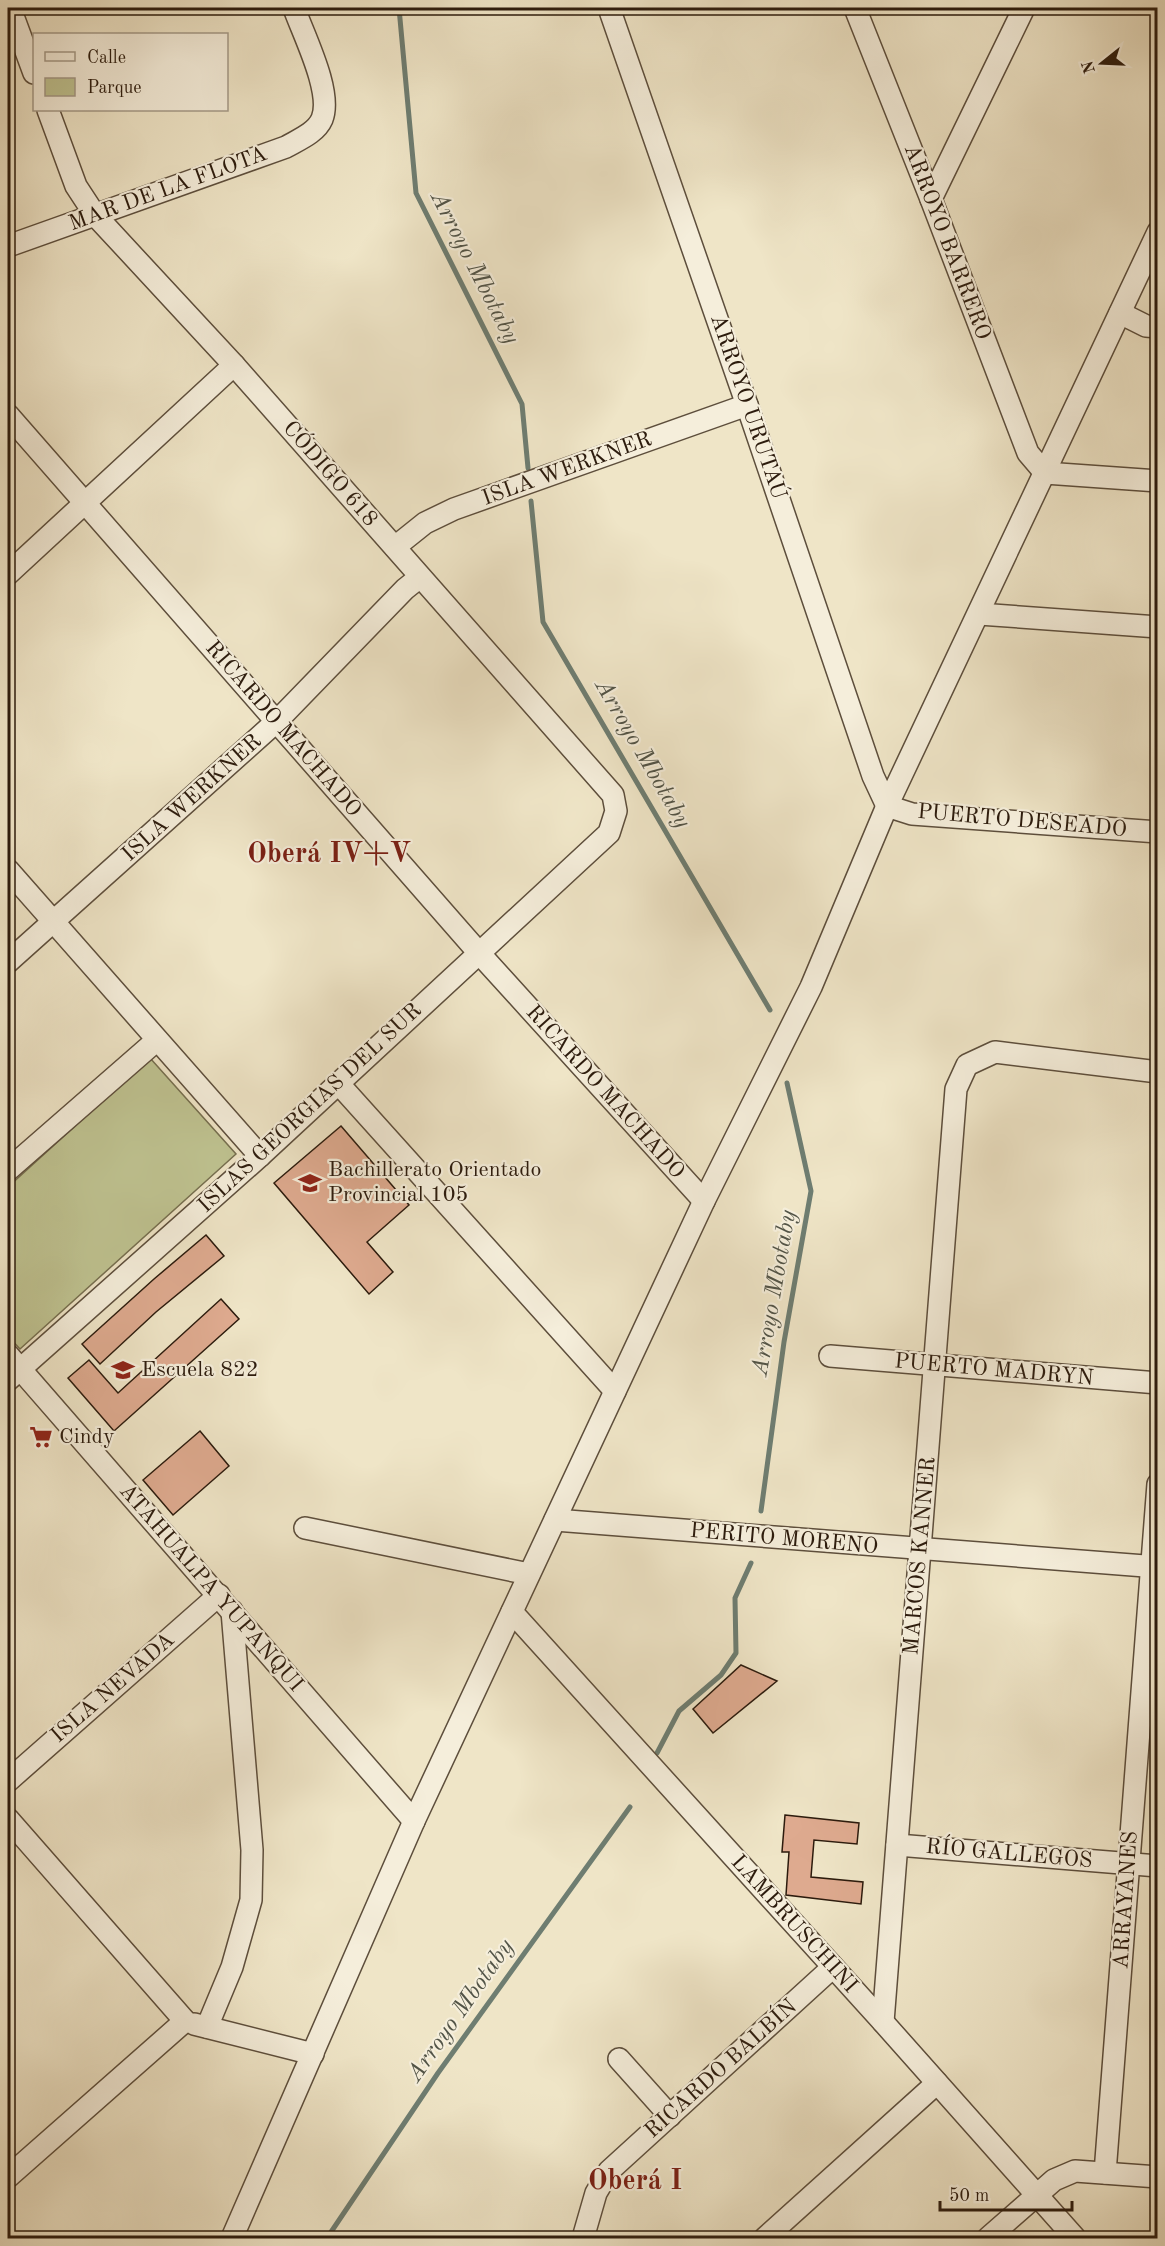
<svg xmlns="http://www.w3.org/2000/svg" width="1165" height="2246" font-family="'Old Standard TT',serif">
	<rect width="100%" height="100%" fill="#efe5c7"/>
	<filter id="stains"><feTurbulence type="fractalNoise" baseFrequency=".00333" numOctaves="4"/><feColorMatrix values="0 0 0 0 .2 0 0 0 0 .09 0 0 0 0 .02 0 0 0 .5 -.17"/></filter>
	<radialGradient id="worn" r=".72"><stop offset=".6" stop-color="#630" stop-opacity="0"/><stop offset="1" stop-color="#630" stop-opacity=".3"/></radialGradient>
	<path fill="#bfc391" stroke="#766f4f" stroke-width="1.5" d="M150 1058 236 1154 20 1349 8 1336V1187Z"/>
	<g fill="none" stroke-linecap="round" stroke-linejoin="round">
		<g stroke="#6e7d71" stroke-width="5">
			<path d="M399 8 416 193 522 404 528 468"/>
			<path d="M531 501 543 622 770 1010"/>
			<path d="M761 1511 784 1342 811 1191 787 1083"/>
			<path d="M657 1753 679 1711 721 1675 736 1653 735 1598 751 1563"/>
			<path d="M327 2238 438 2073 630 1807"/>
		</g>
	</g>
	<g fill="#deaa8f" stroke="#2c1b0d" stroke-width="1.5">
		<path d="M341 1126 409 1205 367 1242 393 1272 369 1294 274 1183Z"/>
		<path d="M206 1235 224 1256 156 1312 100 1364 82 1344 154 1279Z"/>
		<path d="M221 1299 239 1319 114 1431 68 1378 89 1360 118 1393Z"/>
		<path d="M200 1431 229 1466 173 1515 143 1480Z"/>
		<path d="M741 1665 777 1681 713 1733 693 1709Z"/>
		<path d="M785 1815 859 1823 857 1844 814 1840 811 1877 863 1882 861 1904 786 1895 789 1852H782Z"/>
	</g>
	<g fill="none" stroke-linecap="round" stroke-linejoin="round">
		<g stroke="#5d4e3c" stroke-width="24">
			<g id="minor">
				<path d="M10 8 34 73"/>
				<path d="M609 8 747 405 873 776 887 806"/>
				<path d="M855 8 931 199 1028 453 1045 473 1158 481"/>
				<path d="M931 199 1024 8"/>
				<path d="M8 246 286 147C298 140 316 133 322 119 333 92 303 34 294 8"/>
				<path d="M1120 313 1146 326 1158 327"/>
				<path d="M8 415 479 953 704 1201"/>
				<path d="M395 547 425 523 454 509 747 405"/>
				<path d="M8 574 234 365"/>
				<path d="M979 614 1158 627"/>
				<path d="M887 806 912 814 1158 832"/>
				<path d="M8 870 260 1156"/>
				<path d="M8 962 277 721 405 589 420 577"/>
				<path d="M338 1083 615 1391"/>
				<path d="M8 1170 157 1040"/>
				<path d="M8 1355 414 1821"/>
				<path d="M830 1356 1158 1383"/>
				<path d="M8 1380 260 1156 609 833 616 811 613 795 234 365 95 215 76 186 48 110"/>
				<path d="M555 1520 1158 1567"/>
				<path d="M305 1528 529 1574"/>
				<path d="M512 1612 883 2022 1075 2238"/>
				<path d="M8 1781 219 1595"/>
				<path d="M8 1819 185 2021"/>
				<path d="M897 1845 1158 1866"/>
				<path d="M883 2022 956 1089 967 1065 995 1052 1158 1072"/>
				<path d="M194 2024 313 2054"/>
				<path d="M207 2027 232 1967 251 1900 252 1850 232 1611"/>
				<path d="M619 2059 670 2116"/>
				<path d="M1105 2173 1158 1484"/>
				<path d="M8 2177 185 2021"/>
				<path d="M232 2238 414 1821 704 1201 811 987 887 806 1158 232"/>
				<path d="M583 2238 596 2193 609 2171 833 1967"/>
				<path d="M765 2238 937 2083"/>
				<path d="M988 2238 1054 2180 1075 2171 1158 2177"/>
			</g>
		</g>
		<use href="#minor" stroke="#f5eedb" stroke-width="21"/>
	</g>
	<defs>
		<g id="school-bare" transform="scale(1.8)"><path d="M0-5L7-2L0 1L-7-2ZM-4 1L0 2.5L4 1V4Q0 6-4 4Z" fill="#8f2418" stroke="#f5eedb" stroke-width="2.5" paint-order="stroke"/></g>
		<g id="supermarket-bare" transform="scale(1.8)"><path d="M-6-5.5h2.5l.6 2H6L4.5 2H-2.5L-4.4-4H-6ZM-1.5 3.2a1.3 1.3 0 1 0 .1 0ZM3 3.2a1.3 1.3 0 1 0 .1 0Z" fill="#8f2418" stroke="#f5eedb" stroke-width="2.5" paint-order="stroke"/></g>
	</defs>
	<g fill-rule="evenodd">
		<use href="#school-bare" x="310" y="1183"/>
		<use href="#school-bare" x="123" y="1370"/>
		<use href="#supermarket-bare" x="41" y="1437"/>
	</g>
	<g text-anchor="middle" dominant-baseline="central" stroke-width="4.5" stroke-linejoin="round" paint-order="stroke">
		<g font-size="22" fill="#2c1b0d" stroke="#f5eedb">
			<text transform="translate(168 189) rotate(-20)">MAR DE LA FLOTA</text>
			<text transform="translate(947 242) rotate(69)">ARROYO BARRERO</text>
			<text transform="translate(748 407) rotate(71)">ARROYO URUTAÚ</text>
			<text transform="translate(567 469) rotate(-20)">ISLA WERKNER</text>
			<text transform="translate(330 474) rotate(49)">CÓDIGO 618</text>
			<text transform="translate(283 729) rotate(49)">RICARDO MACHADO</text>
			<text transform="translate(192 798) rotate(-42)">ISLA WERKNER</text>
			<text transform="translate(1022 821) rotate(5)">PUERTO DESEADO</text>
			<text transform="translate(605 1092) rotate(48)">RICARDO MACHADO</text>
			<text transform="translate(310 1108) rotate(-43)">ISLAS GEORGIAS DEL SUR</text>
			<text transform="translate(994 1370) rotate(5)">PUERTO MADRYN</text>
			<text transform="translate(784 1539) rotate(5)">PERITO MORENO</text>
			<text transform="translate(920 1556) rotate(-85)">MARCOS KANNER</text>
			<text transform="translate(211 1588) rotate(49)">ATAHUALPA YUPANQUI</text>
			<text transform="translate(113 1688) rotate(-41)">ISLA NEVADA</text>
			<text transform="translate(1009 1854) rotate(5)">RÍO GALLEGOS</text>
			<text transform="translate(1126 1900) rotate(-86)">ARRAYANES</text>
			<text transform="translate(794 1924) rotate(48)">LAMBRUSCHINI</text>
			<text transform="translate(721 2069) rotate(-42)">RICARDO BALBÍN</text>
		</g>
		<g font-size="22" fill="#2c1b0d" stroke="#f5eedb" text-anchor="start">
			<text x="328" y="1170">Bachillerato Orientado<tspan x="328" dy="25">Provincial 105</tspan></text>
			<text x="141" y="1370">Escuela 822</text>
			<text x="59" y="1437">Cindy</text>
		</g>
		<g font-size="24" font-style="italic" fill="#525447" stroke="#f5eedb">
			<text transform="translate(474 268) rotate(63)">Arroyo Mbotaby</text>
			<text transform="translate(642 754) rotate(60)">Arroyo Mbotaby</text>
			<text transform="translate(775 1293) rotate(-80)">Arroyo Mbotaby</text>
			<text transform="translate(461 2011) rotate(-55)">Arroyo Mbotaby</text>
		</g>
		<g font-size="28" font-weight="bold" fill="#7a1f14" stroke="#f5eedb">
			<text x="329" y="855">Oberá IV+V</text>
			<text x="635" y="2182">Oberá I</text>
		</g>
	</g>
	<rect width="1165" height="2246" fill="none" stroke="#efe5c7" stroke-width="30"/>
	<rect x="9" y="9" width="1147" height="2228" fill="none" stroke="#2c1b0d" stroke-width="3"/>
	<rect x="15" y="15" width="1135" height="2216" fill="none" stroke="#2c1b0d" stroke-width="1.5"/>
	<rect x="33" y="33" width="195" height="78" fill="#f5eedb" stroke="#a59a89" stroke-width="1.5"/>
	<rect x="45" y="52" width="30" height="9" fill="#f5eedb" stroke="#a59a89" stroke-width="1.5"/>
	<text x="87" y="63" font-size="18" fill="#2c1b0d">Calle</text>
	<rect x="45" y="78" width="30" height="18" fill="#bfc391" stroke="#a59a89" stroke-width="1.5"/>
	<text x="87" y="93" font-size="18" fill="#2c1b0d">Parque</text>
	<g transform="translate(1102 63) rotate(252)" stroke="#f5eedb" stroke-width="4.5" paint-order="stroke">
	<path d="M0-4.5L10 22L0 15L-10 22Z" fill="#2c1b0d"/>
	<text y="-9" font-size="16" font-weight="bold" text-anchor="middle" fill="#2c1b0d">N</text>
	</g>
	<path d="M940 2201v9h132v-9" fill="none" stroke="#2c1b0d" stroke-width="3"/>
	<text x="949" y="2201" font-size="18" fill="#2c1b0d" stroke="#f5eedb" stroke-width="4.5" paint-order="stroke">50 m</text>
	<rect width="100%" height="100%" filter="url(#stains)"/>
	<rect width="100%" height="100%" fill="url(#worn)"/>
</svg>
